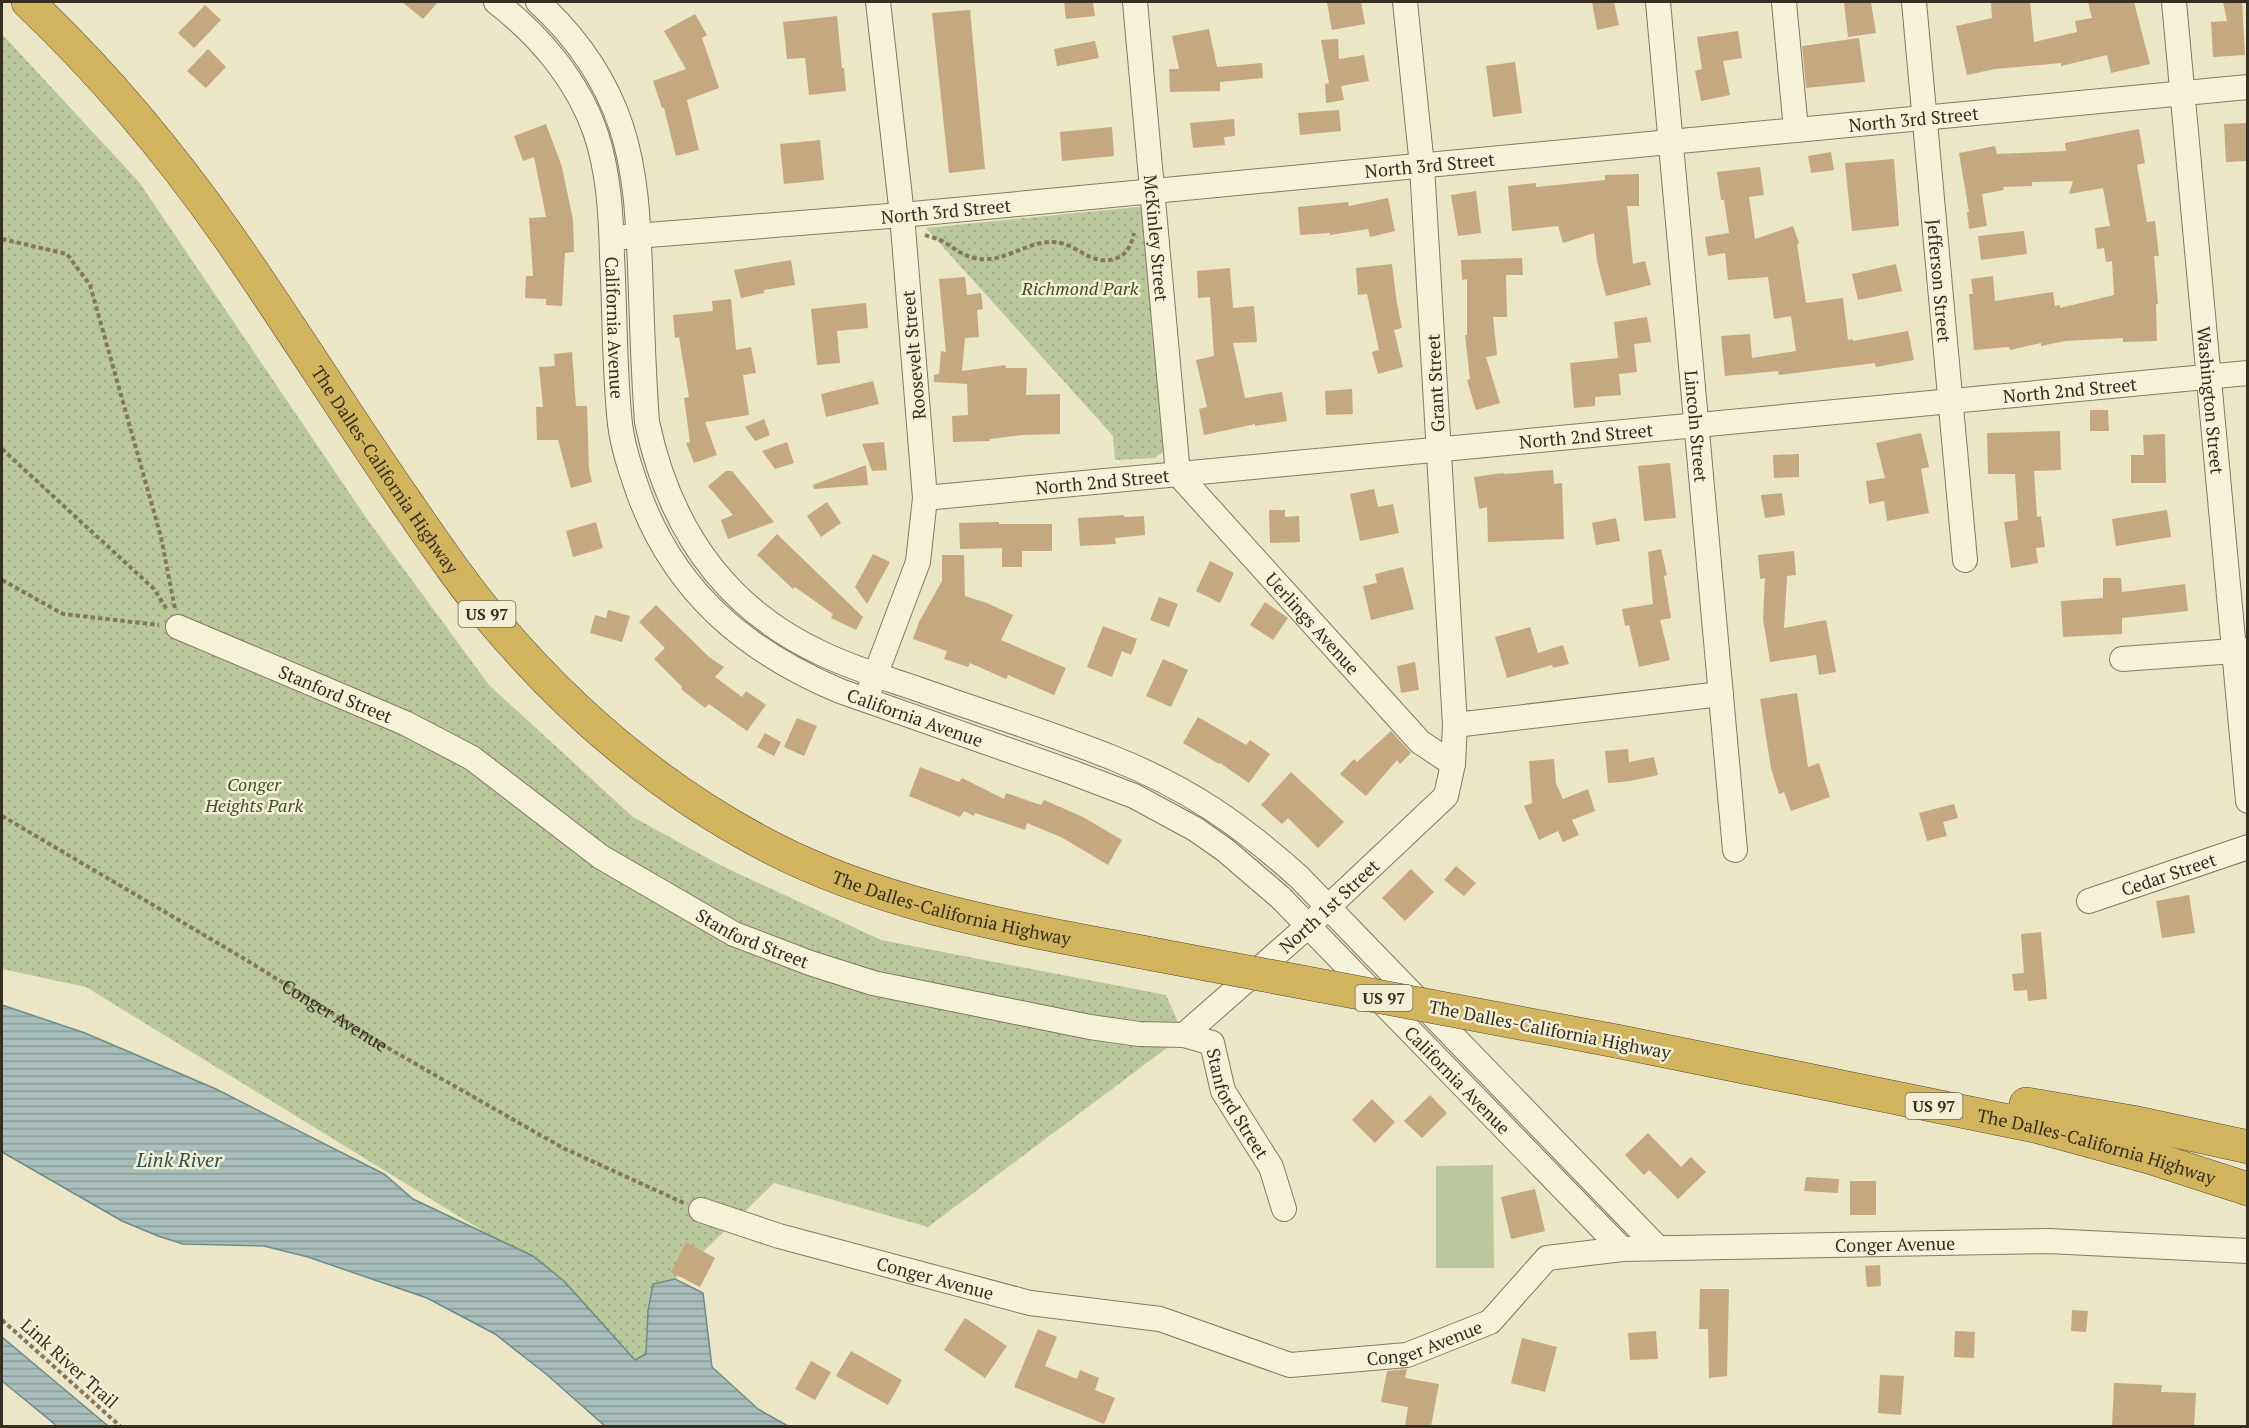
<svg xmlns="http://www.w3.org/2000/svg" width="2249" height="1428" font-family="'PT Serif',serif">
	<defs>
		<pattern id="grass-dots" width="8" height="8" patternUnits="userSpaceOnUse" patternTransform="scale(1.5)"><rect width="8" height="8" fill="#bbc89b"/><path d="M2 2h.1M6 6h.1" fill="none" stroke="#a1ac85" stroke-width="1.8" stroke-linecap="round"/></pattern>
		<pattern id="water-rules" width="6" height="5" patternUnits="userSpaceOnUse" patternTransform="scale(1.5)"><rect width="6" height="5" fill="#a7bebb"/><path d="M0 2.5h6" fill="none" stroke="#899b98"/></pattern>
	</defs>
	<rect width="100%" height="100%" fill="#eae6c6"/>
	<g fill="url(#grass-dots)">
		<path d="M2 34 139 182 367 519 489 685 633 817 722 866 881 940 1166 995 1184 1035 928 1227 774 1183 675 1279 653 1284 646 1354 635 1361 564 1281 86 987 2 969Z"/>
		<path d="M1147 206 1168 447 1155 458 1115 460 1113 436 926 228Z"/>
	</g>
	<path fill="#bbc89b" d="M1493 1165 1494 1268H1436V1166Z"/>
	<g fill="url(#water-rules)" stroke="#6f8c8a" stroke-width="1.5">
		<path d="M2 1005 85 1033 216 1089 384 1174 413 1199 533 1256 564 1281 635 1360 646 1354 648 1311 653 1284 675 1279 703 1293 712 1367 758 1409 788 1426H605L546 1374 495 1334 427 1298 308 1257 264 1246 183 1244 158 1236 122 1221 2 1152Z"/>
		<path d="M2 1337 108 1426H57L2 1381Z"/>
	</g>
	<g fill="#c5a87f">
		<path d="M402 2H438L423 19Z"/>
		<path d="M1064 2H1093L1095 16 1066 19Z"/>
		<path d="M1327 2H1361L1365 24 1332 30Z"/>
		<path d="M1592 2H1614L1619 25 1597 30Z"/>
		<path d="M1844 2H1871L1876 33 1848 37Z"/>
		<path d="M1991 2H2030L2034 42 2077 32 2075 21 2092 18 2088 2H2134L2150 64 2111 73 2107 55 2061 66V63L1995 69 1967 75 1956 26 1992 18Z"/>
		<path d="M2223 2H2242L2245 55 2213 57 2211 22 2227 21Z"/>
		<path d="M205 5 221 20 194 48 178 33Z"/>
		<path d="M970 10 985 169 949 173 932 13Z"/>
		<path d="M695 14 707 35 702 38 719 88 687 100 699 150 676 156 664 108H662L653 81 686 69 664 31Z"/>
		<path d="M837 16 842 68H844L846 91 809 95 805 58 787 59 783 22Z"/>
		<path d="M1209 29 1217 67 1262 63 1263 78 1220 82V91L1170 92 1169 69H1179L1172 36Z"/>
		<path d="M1738 31 1742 58 1723 61 1730 95 1701 101 1695 71 1702 69 1697 37Z"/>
		<path d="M1859 38 1865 82 1806 88 1802 46Z"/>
		<path d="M1338 39 1339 59 1364 55 1369 81 1341 86 1344 100 1326 103 1325 84 1329 83 1321 40Z"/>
		<path d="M1095 41 1099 58 1057 66 1054 49Z"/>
		<path d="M208 49 226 67 206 88 187 71Z"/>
		<path d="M1515 62 1522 113 1493 117 1486 66Z"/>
		<path d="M1339 110 1341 131 1300 135 1298 113Z"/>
		<path d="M1234 119 1235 136 1224 137 1225 145 1193 148 1190 123Z"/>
		<path d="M2247 123V161L2226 162 2224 124Z"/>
		<path d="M546 124 562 167 573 220 574 252 565 253 562 306 546 305V299L525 298 526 276H533L529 218 546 217 534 157 523 161 514 136Z"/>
		<path d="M1112 127 1114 156 1062 161 1060 132Z"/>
		<path d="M2139 129 2145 163 2137 165 2147 222 2155 221 2159 256H2154L2158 304H2156L2157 341 2123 342V338L2065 341 2041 346V343L2010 350 2009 347 1974 350 1969 294H1973L1971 279 1993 276 1995 301 2053 292 2055 306 2060 305V308L2114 295 2112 261 2106 262 2104 248 2097 249 2095 228 2110 226 2103 188 2069 194 2073 181 2032 182V186L2003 187 2004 190 1982 194 1987 226 1969 229 1967 212H1969L1959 153 1995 146 1997 154 2066 151 2065 143Z"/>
		<path d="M820 140 824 180 784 184 780 144Z"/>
		<path d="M1831 152 1834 170 1811 173 1808 156Z"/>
		<path d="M1894 159 1899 226 1852 231 1845 163Z"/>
		<path d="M1760 167 1764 195 1749 197 1755 239 1793 226 1799 243 1797 244 1806 303 1843 298 1848 340 1853 339V341L1908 331 1914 360 1876 367 1875 363 1779 375 1778 371 1725 376 1721 336 1750 334 1752 358 1796 351 1791 316 1774 319 1768 277 1728 280 1725 253 1708 256 1705 237 1729 233 1724 200H1721L1717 172Z"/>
		<path d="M1639 174V206H1627L1633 264 1645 261 1651 285 1606 296 1597 261 1594 233 1563 243 1558 226 1512 231 1508 186 1536 183V187L1605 180V175Z"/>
		<path d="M1476 191 1481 233 1458 236 1451 195Z"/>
		<path d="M1388 198 1395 231 1370 237 1368 229 1330 235V233L1300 235 1298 207 1348 202 1349 206Z"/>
		<path d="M2024 231 2027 254 1981 260 1978 236Z"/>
		<path d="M1522 258 1523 275H1506L1507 317H1493L1497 355 1486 357 1500 403 1476 410 1467 380 1470 379 1465 335H1467V279L1462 280 1461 260Z"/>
		<path d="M791 260 795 285 764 290V293L741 298 734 270Z"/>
		<path d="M1392 264 1397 304 1402 328 1394 330 1403 367 1378 374 1372 352 1379 350 1367 294 1358 295 1356 268Z"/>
		<path d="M1896 264 1902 291 1858 300 1852 274Z"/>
		<path d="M1230 268 1233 308 1254 306 1257 342 1233 343 1245 398 1282 392 1287 421 1255 426V424L1204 435 1199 409 1207 407 1196 360 1214 356 1210 297 1198 298 1197 271Z"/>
		<path d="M965 277 967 295 981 293 983 309 977 310 979 337 965 338 962 371 1005 365 1006 368H1027L1026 395 1060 394V434L1023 435 990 439V441L953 442 952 416 968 415 967 384 934 382V375L939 374 941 351 946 352 939 279Z"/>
		<path d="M731 299 736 350 751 347 756 373 743 375 749 415 705 422 717 455 694 463 686 443 690 442 684 398 689 397 679 337 675 338 673 315 713 311 712 301Z"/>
		<path d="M866 303 868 328 837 331 840 363 817 365 811 309Z"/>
		<path d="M1647 317 1651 342 1634 344 1637 372 1619 374 1621 395 1595 397V406L1574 408 1570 363 1618 358 1614 322Z"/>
		<path d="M572 352 576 406H587L589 469 592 482 571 488 558 440H537L536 407H543L539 367 555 366 554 354Z"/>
		<path d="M873 381 879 404 826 417 821 394Z"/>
		<path d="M1352 389 1353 414 1326 415 1325 391Z"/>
		<path d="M2090 410H2108L2109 431H2090Z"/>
		<path d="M764 419 770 435 755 441 745 427Z"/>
		<path d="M2060 431 2061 470 2034 471 2037 517 2041 516 2045 547 2036 548 2038 563 2011 568 2004 522 2018 520 2015 474H1988L1987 433Z"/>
		<path d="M1921 433 1929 467 1921 469 1929 513 1887 521 1884 501 1869 504 1866 481 1885 478 1876 443Z"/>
		<path d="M2165 434 2166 483H2131V455H2144L2143 435Z"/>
		<path d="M787 442 794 463 775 469 762 451Z"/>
		<path d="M884 442 887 470 872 471 862 444Z"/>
		<path d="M1799 454V477L1774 478 1773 455Z"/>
		<path d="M1670 463 1676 518 1644 521 1638 466Z"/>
		<path d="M866 465 868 485 814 489 813 485Z"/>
		<path d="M1553 470 1554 484 1562 483 1564 539 1488 542 1487 507 1479 509 1474 477 1503 473 1504 474Z"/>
		<path d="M726 471H732L774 522 728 539 721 520 733 515 708 486Z"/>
		<path d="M1374 489 1378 507 1393 504 1399 533 1360 541 1350 494Z"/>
		<path d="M1782 493 1785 515 1765 518 1761 495Z"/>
		<path d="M827 502 841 523 821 537 807 516Z"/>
		<path d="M1269 510H1285V517L1299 516 1300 542 1270 543Z"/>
		<path d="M2167 510 2171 537 2116 546 2112 519Z"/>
		<path d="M1124 515V517L1144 516 1145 535 1115 538 1116 544 1080 546 1078 518Z"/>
		<path d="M1616 518 1620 541 1596 545 1592 523Z"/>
		<path d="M596 522 603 548 573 557 566 531Z"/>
		<path d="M999 522V524H1052V551H1022V567H1002V548L960 549 959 523Z"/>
		<path d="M777 534 863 617 856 630 831 618 833 614 795 587 793 589 757 555Z"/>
		<path d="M1661 549 1667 575 1664 576 1671 618 1660 620 1670 660 1639 667 1629 625 1625 626 1622 609 1653 604 1648 552Z"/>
		<path d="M1794 551 1796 575 1787 576 1784 628 1826 620 1836 672 1819 675 1816 655 1770 662 1763 619 1765 578 1760 579 1758 555Z"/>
		<path d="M873 554 890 562 867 604 855 587Z"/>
		<path d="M942 555H964L965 596 987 603 1013 615 1001 640 1066 668 1054 695 1008 675 1006 679 970 663 968 667 944 659 947 651 913 639 919 622 942 581Z"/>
		<path d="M1210 561 1234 573 1220 603 1196 591Z"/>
		<path d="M1403 567 1414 609 1371 620 1363 586 1377 583 1375 574Z"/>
		<path d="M2103 578H2121L2122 592 2185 584 2188 611 2122 618V634L2063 637 2061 601 2103 598Z"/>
		<path d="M1159 597 1178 604 1169 627 1150 620Z"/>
		<path d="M1265 602 1288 618 1273 640 1250 625Z"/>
		<path d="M656 605 709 657 724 667 715 677 742 697 746 691 766 705 747 731 709 704 705 708 681 689 682 687 654 659 665 648 639 622Z"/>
		<path d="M608 610 630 616 622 642 590 633 595 615 606 618Z"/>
		<path d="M1103 626 1137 639 1131 655 1122 651 1112 677 1087 667Z"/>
		<path d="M1530 627 1538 653 1563 645 1569 664 1553 668 1552 665 1507 678 1495 637Z"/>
		<path d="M1163 659 1188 670 1171 707 1146 696Z"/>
		<path d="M1415 662 1419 690 1401 693 1397 666Z"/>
		<path d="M1797 693 1808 767 1819 763 1830 797 1791 811 1784 792 1779 794 1771 768 1760 699Z"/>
		<path d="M1198 717 1246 745 1250 740 1270 754 1249 783 1220 763 1219 764 1183 743Z"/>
		<path d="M797 718 817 726 804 756 784 747Z"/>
		<path d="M1391 731 1411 753 1400 764 1397 760 1366 796 1340 774 1354 759 1357 762Z"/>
		<path d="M765 733 781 742 774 756 757 747Z"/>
		<path d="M1628 749 1629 762 1654 757 1658 775 1630 781 1608 783 1605 751Z"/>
		<path d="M1554 759 1556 784 1563 799 1588 789 1595 811 1572 820 1579 835 1563 842 1558 831 1539 840 1524 806 1532 803 1529 761Z"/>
		<path d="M920 767 959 782 962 778 1004 799 1006 793 1041 805 1044 800 1083 817 1122 840 1108 865 1063 838 1027 823 1025 830 975 813 974 816 964 811 960 817 909 796Z"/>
		<path d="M1291 772 1344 822 1318 848 1288 818 1282 824 1261 805Z"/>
		<path d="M1954 804 1958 818 1943 822 1947 836 1927 841 1919 813Z"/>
		<path d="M1456 866 1476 883 1464 896 1444 880Z"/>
		<path d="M1411 869 1434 892 1405 921 1382 898Z"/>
		<path d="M2189 895 2195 933 2162 938 2156 901Z"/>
		<path d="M2041 932 2047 999 2028 1001 2027 990 2014 991 2012 974 2024 973 2021 934Z"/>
		<path d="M1430 1095 1447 1113 1422 1138 1404 1121Z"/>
		<path d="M1372 1099 1395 1122 1375 1143 1352 1120Z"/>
		<path d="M1648 1133 1681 1167 1691 1157 1706 1172 1678 1199 1649 1170 1644 1175 1625 1155Z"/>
		<path d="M1806 1177 1839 1179 1838 1193 1804 1191Z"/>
		<rect x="1850" y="1181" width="26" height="34"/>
		<path d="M1535 1189 1545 1231 1511 1239 1501 1197Z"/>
		<path d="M686 1242 715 1258 700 1287 671 1272Z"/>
		<path d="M1880 1265 1881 1286 1867 1287 1865 1266Z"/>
		<path d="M1700 1289H1729L1727 1376 1709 1378 1708 1329H1699Z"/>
		<path d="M2072 1310 2088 1311 2086 1332 2071 1331Z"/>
		<path d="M965 1318 1007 1346 985 1378 944 1350Z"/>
		<path d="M1038 1329 1057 1337 1045 1366 1077 1379 1080 1370 1099 1378 1095 1390 1115 1398 1104 1424 1014 1387Z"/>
		<path d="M1656 1331 1658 1359 1630 1360 1628 1333Z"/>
		<path d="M1955 1331 1975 1332 1974 1358 1954 1357Z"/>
		<path d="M1522 1338 1557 1347 1545 1392 1511 1383Z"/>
		<path d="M851 1351 902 1380 888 1405 836 1376Z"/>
		<path d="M811 1361 831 1372 815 1400 795 1389Z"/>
		<path d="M1407 1369 1405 1378 1439 1384 1431 1426H1405L1408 1407 1381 1402 1387 1371Z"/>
		<path d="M1880 1375 1904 1376 1901 1415 1878 1413Z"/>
		<path d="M2114 1383 2162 1385 2161 1392 2196 1393 2194 1426H2112Z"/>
	</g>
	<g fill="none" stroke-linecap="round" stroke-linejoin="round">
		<g stroke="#84795d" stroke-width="26">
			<g id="minor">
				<path id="s2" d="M496 2C540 36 578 81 596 134 609 174 611 215 612 256 615 311 614 368 620 424 623 448 631 471 639 494 675 592 745 651 840 691L1071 772 1134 796 1195 829 1225 850 1280 897 1622 1249"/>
				<path d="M538 2C575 36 605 78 621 126 636 171 638 219 640 266 642 318 643 370 647 422 669 527 723 608 823 654 852 668 882 677 912 687 979 711 1048 732 1113 758 1188 788 1240 824 1299 877L1658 1248"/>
				<path id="s3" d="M1135 2 1178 474 1420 742 1453 764"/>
				<path id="s4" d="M1658 2 1735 850"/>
				<path d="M1784 2 1796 130"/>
				<path id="s5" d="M1914 2 1965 560"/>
				<path id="s6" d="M2174 2 2248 801"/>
				<path id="s7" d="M623 237 902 215 2248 87"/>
				<path id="s8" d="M925 498 2248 373"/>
				<path id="s9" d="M178 627 405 723 472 758 601 857 734 934 810 963 873 983 1090 1027 1139 1034 1184 1035 1212 1043 1223 1091 1271 1167 1284 1209"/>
				<path d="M2122 659 2248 650"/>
				<path d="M870 689 918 562 925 498 902 215 878 2"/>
				<path d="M1455 725 1721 694"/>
				<path id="s10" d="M2089 901 2248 847"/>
				<path id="s11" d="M1184 1035 1308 926 1446 796 1453 764 1455 725 1422 166 1405 2"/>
				<path id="s12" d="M701 1210 779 1236 1030 1303 1160 1319 1290 1365 1407 1355 1490 1322 1547 1258 1622 1249 2048 1241 2248 1251"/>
			</g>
		</g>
		<g stroke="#534631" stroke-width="34">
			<g id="highway">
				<path id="s13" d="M28 2C102 72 169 152 228 236 288 322 344 412 404 499 433 541 462 584 495 623 571 713 663 791 768 846 887 908 1022 929 1152 954"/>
				<path id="s14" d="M1616 1041 2039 1127 2149 1157 2248 1189"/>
				<path d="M2026 1104 2138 1123 2248 1147"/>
			</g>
		</g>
		<g stroke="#84795d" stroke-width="4" stroke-dasharray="4.5 3" stroke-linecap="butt">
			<path d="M925 235C930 237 937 238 942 241 953 247 961 255 974 258 1003 265 1025 241 1053 242 1078 243 1091 268 1117 258 1129 253 1131 244 1134 233"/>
			<path d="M2 239 67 254 90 285 161 537 175 609"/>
			<path d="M2 449 154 589 168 611"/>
			<path d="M2 580 63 614 159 625"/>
			<path id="s1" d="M2 816 243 958 393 1051 563 1148 684 1203"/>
			<path d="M2 1320 120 1426"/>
		</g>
		<use href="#minor" stroke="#f6f2d9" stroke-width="24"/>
		<use href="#highway" stroke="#d2b35e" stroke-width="33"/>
		<g stroke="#534631" stroke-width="34" stroke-linecap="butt">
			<path id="highway-bridge" d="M1152 954 1616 1041"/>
		</g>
		<use href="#highway-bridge" stroke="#d2b35e" stroke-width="33"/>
	</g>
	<g text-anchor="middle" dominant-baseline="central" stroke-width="5" stroke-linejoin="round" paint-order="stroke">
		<g fill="#f3efd5" stroke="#6f6856" stroke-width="1.5">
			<rect x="458.5" y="601" width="57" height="26" rx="4.5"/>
			<rect x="1355.5" y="985" width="57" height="26" rx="4.5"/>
			<rect x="1905.5" y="1093" width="57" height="26" rx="4.5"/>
		</g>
		<g font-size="16" font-weight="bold" fill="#362e20">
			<text x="487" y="614">US 97</text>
			<text x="1384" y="998">US 97</text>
			<text x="1934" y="1106">US 97</text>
		</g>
		<g font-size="18" fill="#362e20" stroke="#f3efd5">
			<text stroke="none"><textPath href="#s7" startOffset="1296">North 3rd Street</textPath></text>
			<text stroke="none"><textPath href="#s7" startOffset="810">North 3rd Street</textPath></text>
			<text stroke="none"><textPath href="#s7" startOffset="324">North 3rd Street</textPath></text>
			<text stroke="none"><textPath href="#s3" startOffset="237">McKinley Street</textPath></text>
			<text stroke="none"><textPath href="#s5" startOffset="280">Jefferson Street</textPath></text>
			<text stroke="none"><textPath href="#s2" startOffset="363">California Avenue</textPath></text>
			<text transform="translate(913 355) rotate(-95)">Roosevelt Street</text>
			<text transform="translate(1435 383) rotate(-93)">Grant Street</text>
			<text stroke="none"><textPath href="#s8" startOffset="1150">North 2nd Street</textPath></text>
			<text stroke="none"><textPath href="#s6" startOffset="400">Washington Street</textPath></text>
			<text stroke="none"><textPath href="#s4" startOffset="426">Lincoln Street</textPath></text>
			<text stroke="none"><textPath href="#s8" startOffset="664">North 2nd Street</textPath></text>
			<text stroke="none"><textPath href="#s13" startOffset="590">The Dalles-California Highway</textPath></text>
			<text stroke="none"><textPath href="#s8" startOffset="178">North 2nd Street</textPath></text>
			<text stroke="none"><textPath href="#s3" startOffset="675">Uerlings Avenue</textPath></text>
			<text stroke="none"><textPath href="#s9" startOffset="171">Stanford Street</textPath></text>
			<text stroke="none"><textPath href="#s2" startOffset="902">California Avenue</textPath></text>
			<text stroke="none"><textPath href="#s10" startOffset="84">Cedar Street</textPath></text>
			<text stroke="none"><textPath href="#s13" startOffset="1328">The Dalles-California Highway</textPath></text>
			<text stroke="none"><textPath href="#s11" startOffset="194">North 1st Street</textPath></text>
			<text stroke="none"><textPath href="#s9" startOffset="657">Stanford Street</textPath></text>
			<text stroke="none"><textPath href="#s1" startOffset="388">Conger Avenue</textPath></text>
			<text transform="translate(1550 1029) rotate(11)">The Dalles-California Highway</text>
			<text stroke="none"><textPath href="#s2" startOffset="1568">California Avenue</textPath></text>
			<text stroke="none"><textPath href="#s9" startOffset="1197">Stanford Street</textPath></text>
			<text stroke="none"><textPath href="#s14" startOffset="492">The Dalles-California Highway</textPath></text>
			<text stroke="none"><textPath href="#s12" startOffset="1252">Conger Avenue</textPath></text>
			<text stroke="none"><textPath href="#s12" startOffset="244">Conger Avenue</textPath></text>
			<text stroke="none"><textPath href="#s12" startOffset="748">Conger Avenue</textPath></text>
			<text transform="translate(70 1363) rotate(42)">Link River Trail</text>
		</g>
		<g font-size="18" font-style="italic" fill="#405028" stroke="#f3efd5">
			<text x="1080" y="288">Richmond Park</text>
			<text x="254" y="784">Conger<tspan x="254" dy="21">Heights Park</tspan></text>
		</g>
		<g font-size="20" font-style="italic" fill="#305154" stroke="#f3efd5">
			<text x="179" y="1159">Link River</text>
		</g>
	</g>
	<rect width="2249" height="1428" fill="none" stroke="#362e20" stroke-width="6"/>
</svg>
